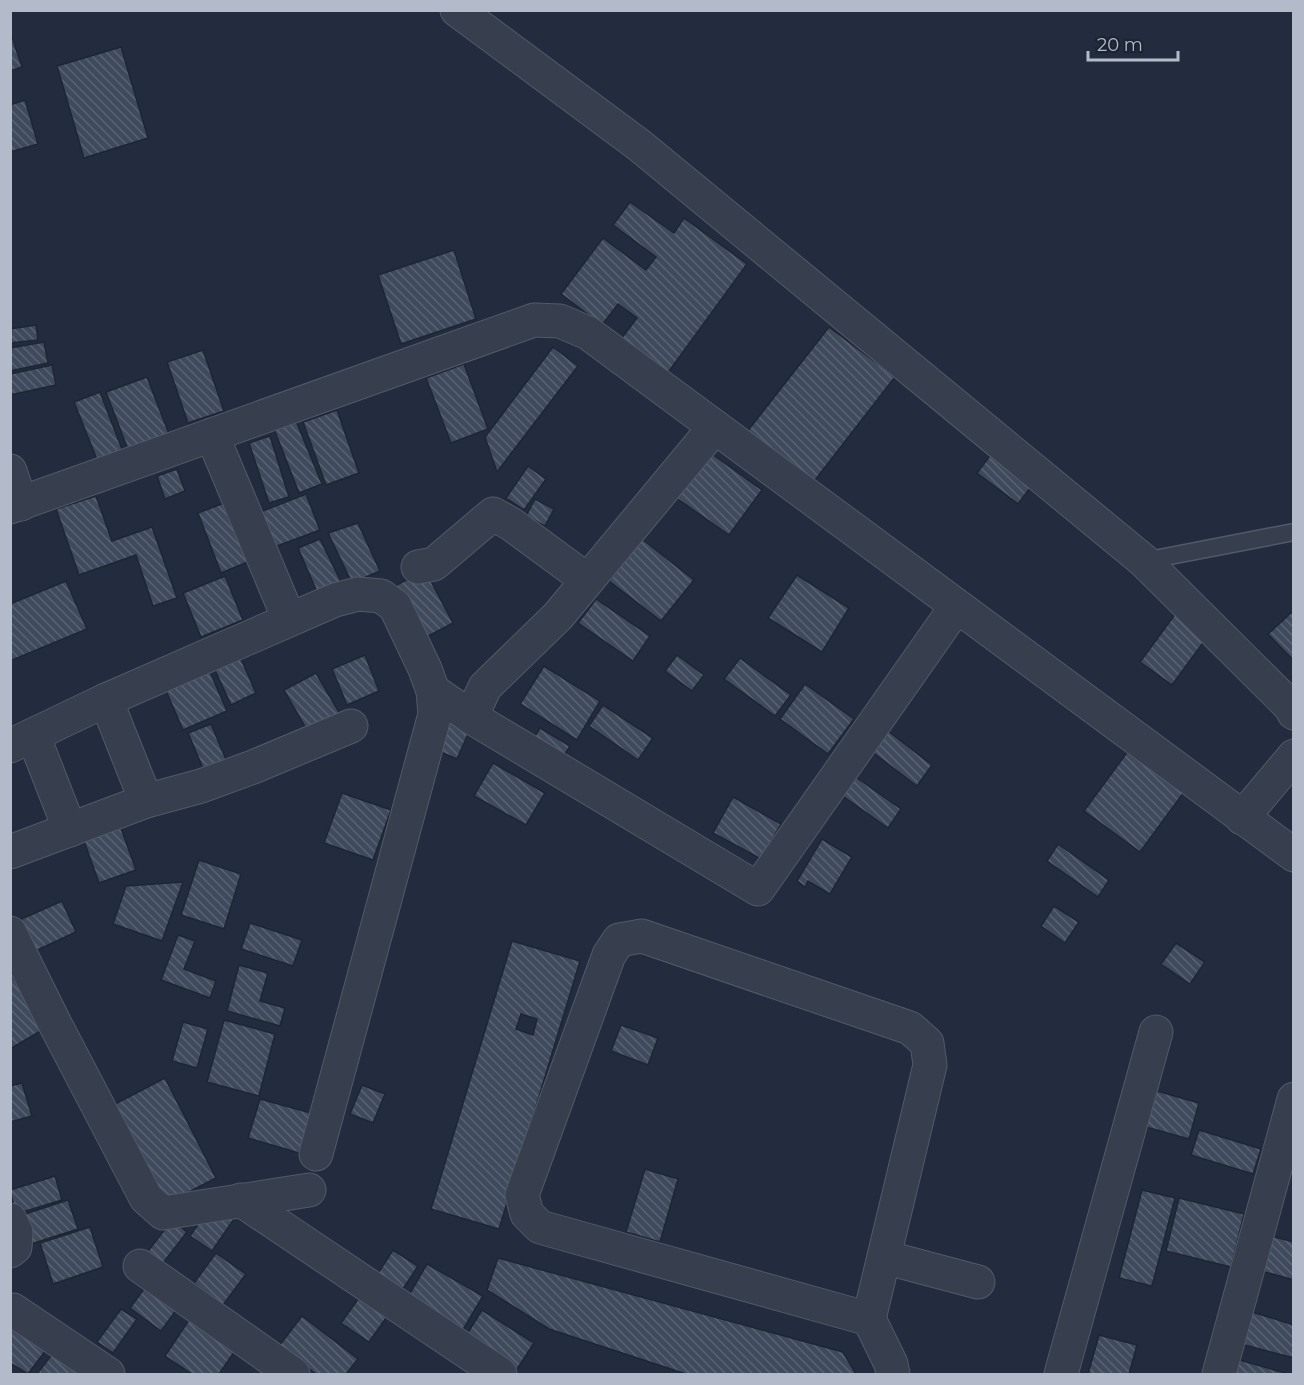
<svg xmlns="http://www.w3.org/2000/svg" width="1304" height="1385" font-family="Montserrat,sans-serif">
	<defs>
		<pattern id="building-back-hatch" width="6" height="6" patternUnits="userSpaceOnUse" patternTransform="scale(1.5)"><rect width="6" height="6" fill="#3f4a5d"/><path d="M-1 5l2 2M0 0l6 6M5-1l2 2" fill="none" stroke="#586273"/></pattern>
	</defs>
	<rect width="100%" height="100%" fill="#232c3e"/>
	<g fill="url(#building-back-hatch)" stroke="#1e2635" stroke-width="1.5" fill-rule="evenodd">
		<path d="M10 31 22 67 10 71Z"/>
		<path d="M121 47 148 138 84 158 57 66Z"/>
		<path d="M25 100 38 144 10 152V105Z"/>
		<path d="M630 202 674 233 684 218 747 264 667 374 621 339 637 318 618 304 602 325 561 294 603 238 646 270 656 257 613 225Z"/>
		<path d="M454 250 476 319 401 344 378 275Z"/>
		<path d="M36 325 38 340 10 343V329Z"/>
		<path d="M829 327 895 377 812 484 746 433Z"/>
		<path d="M44 342 48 363 10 371V348Z"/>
		<path d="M553 347 578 366 497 472 485 437Z"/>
		<path d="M203 350 224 411 188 423 167 362Z"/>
		<path d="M464 364 488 429 451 443 426 378Z"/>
		<path d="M52 365 56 385 10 395V374Z"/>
		<path d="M147 377 171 439 130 455 106 392Z"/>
		<path d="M100 392 125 457 100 467 74 402Z"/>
		<path d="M337 410 359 473 326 485 303 422Z"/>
		<path d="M296 421 322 484 299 493 274 429Z"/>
		<path d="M270 436 289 497 269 503 249 443Z"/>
		<path d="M705 449 762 490 729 535 672 495Z"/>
		<path d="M995 449 1036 480 1018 504 977 473Z"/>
		<path d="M528 466 546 479 524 510 506 498Z"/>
		<path d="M177 469 185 491 165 499 157 476Z"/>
		<path d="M306 494 320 530 269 549 255 514Z"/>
		<path d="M96 496 112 541 152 527 177 598 153 606 136 555 79 575 56 509Z"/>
		<path d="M237 498 260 557 221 573 198 513Z"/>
		<path d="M535 499 554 509 545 526 526 516Z"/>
		<path d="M358 523 380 571 352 583 328 533Z"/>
		<path d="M320 539 344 588 320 599 298 548Z"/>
		<path d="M642 539 694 580 661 621 609 581Z"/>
		<path d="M425 570 453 623 419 641 391 588Z"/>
		<path d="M797 575 849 608 822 652 768 618Z"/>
		<path d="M225 576 243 620 201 637 183 593Z"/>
		<path d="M66 581 87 629 10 661V604Z"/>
		<path d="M596 599 650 636 633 661 578 623Z"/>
		<path d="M1294 610V661L1268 634Z"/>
		<path d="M1176 613 1208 636 1172 685 1140 662Z"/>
		<path d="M235 645 256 693 231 705 209 657Z"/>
		<path d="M365 655 379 691 347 705 332 669Z"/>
		<path d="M677 655 704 675 692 691 665 671Z"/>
		<path d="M740 658 791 695 775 716 724 679Z"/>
		<path d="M207 665 227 711 183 730 163 684Z"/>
		<path d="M544 666 600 701 577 740 520 704Z"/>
		<path d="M316 673 343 719 311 737 284 690Z"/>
		<path d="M805 684 854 719 828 754 780 719Z"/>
		<path d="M603 705 653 738 638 760 589 726Z"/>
		<path d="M446 714 472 725 457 759 431 748Z"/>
		<path d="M211 724 230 769 207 778 188 733Z"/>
		<path d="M879 724 932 765 917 786 863 745Z"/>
		<path d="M540 728 570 746 561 761 530 744Z"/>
		<path d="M1131 747 1187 788 1140 852 1084 811Z"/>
		<path d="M493 763 545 793 526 825 474 796Z"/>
		<path d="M850 773 901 809 888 828 837 792Z"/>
		<path d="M342 793 391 810 373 860 324 843Z"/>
		<path d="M733 797 781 824 761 859 713 833Z"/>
		<path d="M121 828 136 870 99 883 84 841Z"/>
		<path d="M822 839 852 857 830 894 808 881 805 887 797 881Z"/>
		<path d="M1058 844 1109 880 1098 897 1047 861Z"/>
		<path d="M199 860 241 874 224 929 181 915Z"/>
		<path d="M183 882 162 941 113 924 126 886Z"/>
		<path d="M62 901 76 932 31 953 17 921Z"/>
		<path d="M1054 906 1079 922 1065 943 1041 926Z"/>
		<path d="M250 923 302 940 293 966 241 949Z"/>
		<path d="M178 935 195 941 184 969 216 981 210 998 161 980Z"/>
		<path d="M512 941 580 961 499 1229 431 1209ZM521 1014 537 1019 533 1035 516 1029Z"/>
		<path d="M1176 943 1205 962 1190 984 1161 964Z"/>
		<path d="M239 965 268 973 260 1001 285 1008 280 1026 227 1011Z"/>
		<path d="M10 973 44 1029 10 1049Z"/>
		<path d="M224 1020 275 1034 259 1096 207 1082Z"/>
		<path d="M183 1022 208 1029 197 1068 172 1061Z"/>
		<path d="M621 1025 658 1038 648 1065 611 1051Z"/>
		<path d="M165 1078 216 1178 164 1205 113 1105Z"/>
		<path d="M22 1083 32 1116 10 1122V1086Z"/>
		<path d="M362 1085 385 1094 373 1123 350 1114Z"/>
		<path d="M1157 1091 1199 1103 1189 1139 1146 1127Z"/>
		<path d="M260 1099 311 1113 299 1153 248 1138Z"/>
		<path d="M1199 1130 1261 1149 1253 1174 1191 1155Z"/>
		<path d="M645 1169 678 1179 660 1242 626 1232Z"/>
		<path d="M55 1176 62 1200 16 1214 10 1190Z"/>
		<path d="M1142 1190 1175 1198 1152 1286 1119 1278Z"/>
		<path d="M1179 1198 1244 1214 1231 1267 1166 1251Z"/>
		<path d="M68 1200 78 1229 28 1245 19 1216Z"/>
		<path d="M212 1204 234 1219 212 1251 190 1236Z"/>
		<path d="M172 1220 187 1232 160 1267 145 1255Z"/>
		<path d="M90 1227 103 1267 53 1284 40 1243Z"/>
		<path d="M1264 1234 1294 1242V1280L1254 1269Z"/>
		<path d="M393 1250 418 1266 393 1304 368 1289Z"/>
		<path d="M216 1253 246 1274 223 1305 194 1283Z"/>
		<path d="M498 1258 843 1352 856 1374H686L549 1329 487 1290Z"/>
		<path d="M427 1264 483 1296 452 1348 397 1316Z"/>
		<path d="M149 1282 180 1305 161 1331 130 1308Z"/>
		<path d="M361 1295 389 1314 369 1342 341 1323Z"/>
		<path d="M121 1309 137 1319 113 1353 97 1342Z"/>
		<path d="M482 1310 534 1343 514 1374 457 1350Z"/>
		<path d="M1249 1311 1294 1325V1358L1241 1344Z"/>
		<path d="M302 1316 358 1359 346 1374H316L279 1346Z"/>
		<path d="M191 1317 237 1348 219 1374H192L165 1356Z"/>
		<path d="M10 1318 49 1346 28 1374 10 1363Z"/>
		<path d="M1099 1335 1137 1345 1129 1374H1088Z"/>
		<path d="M56 1349 83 1374H37Z"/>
		<path d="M1236 1359 1289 1374H1231Z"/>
	</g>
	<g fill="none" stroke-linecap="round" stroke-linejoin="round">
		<g stroke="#525a69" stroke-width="19">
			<path id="lane" d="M1144 561 1294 532"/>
		</g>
		<g stroke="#525a69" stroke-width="35">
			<g id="street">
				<path d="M457 10 639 145 1144 561 1290 706 1294 713"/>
				<path d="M212 435 289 619"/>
				<path d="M10 471 21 504"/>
				<path d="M10 507 534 320 560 321 588 333 1294 855"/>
				<path d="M418 567 434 564 493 514 511 524 587 580"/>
				<path d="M433 691 471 717 758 889 956 607"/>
				<path d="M106 700 146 801"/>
				<path d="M471 717 485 687 558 616 714 428"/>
				<path d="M33 735 70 830"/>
				<path d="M10 746 106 700 335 600 358 594 381 596 395 606 425 669 433 691 435 714 316 1154"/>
				<path d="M1242 818 1294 756"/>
				<path d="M10 852 146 801 201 786 253 767 351 726"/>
				<path d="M10 933 55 1024 146 1198 163 1213 309 1190"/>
				<path d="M642 936 910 1028 927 1043 930 1065 869 1319 540 1227 527 1214 522 1195 609 955 619 940Z"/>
				<path d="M241 1200 500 1374"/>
				<path d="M10 1220 16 1232 15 1247 10 1251"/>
				<path d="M884 1257 978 1282"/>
				<path d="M140 1266 293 1374"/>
				<path d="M13 1310 108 1374"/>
				<path d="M869 1319 891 1364 893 1374"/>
				<path d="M1061 1374 1156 1032"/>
				<path d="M1219 1374 1294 1099"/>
			</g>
		</g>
		<use href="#lane" stroke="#373f4e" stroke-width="16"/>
		<use href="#street" stroke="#373f4e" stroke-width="33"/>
	</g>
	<rect width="1304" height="1385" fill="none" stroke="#b3bac9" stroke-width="24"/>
	<path d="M1088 51v9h90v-9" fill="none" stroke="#b3bac9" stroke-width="3"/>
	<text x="1097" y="51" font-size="18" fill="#b3bac9" stroke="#1c2433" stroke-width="4.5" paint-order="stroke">20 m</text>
</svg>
